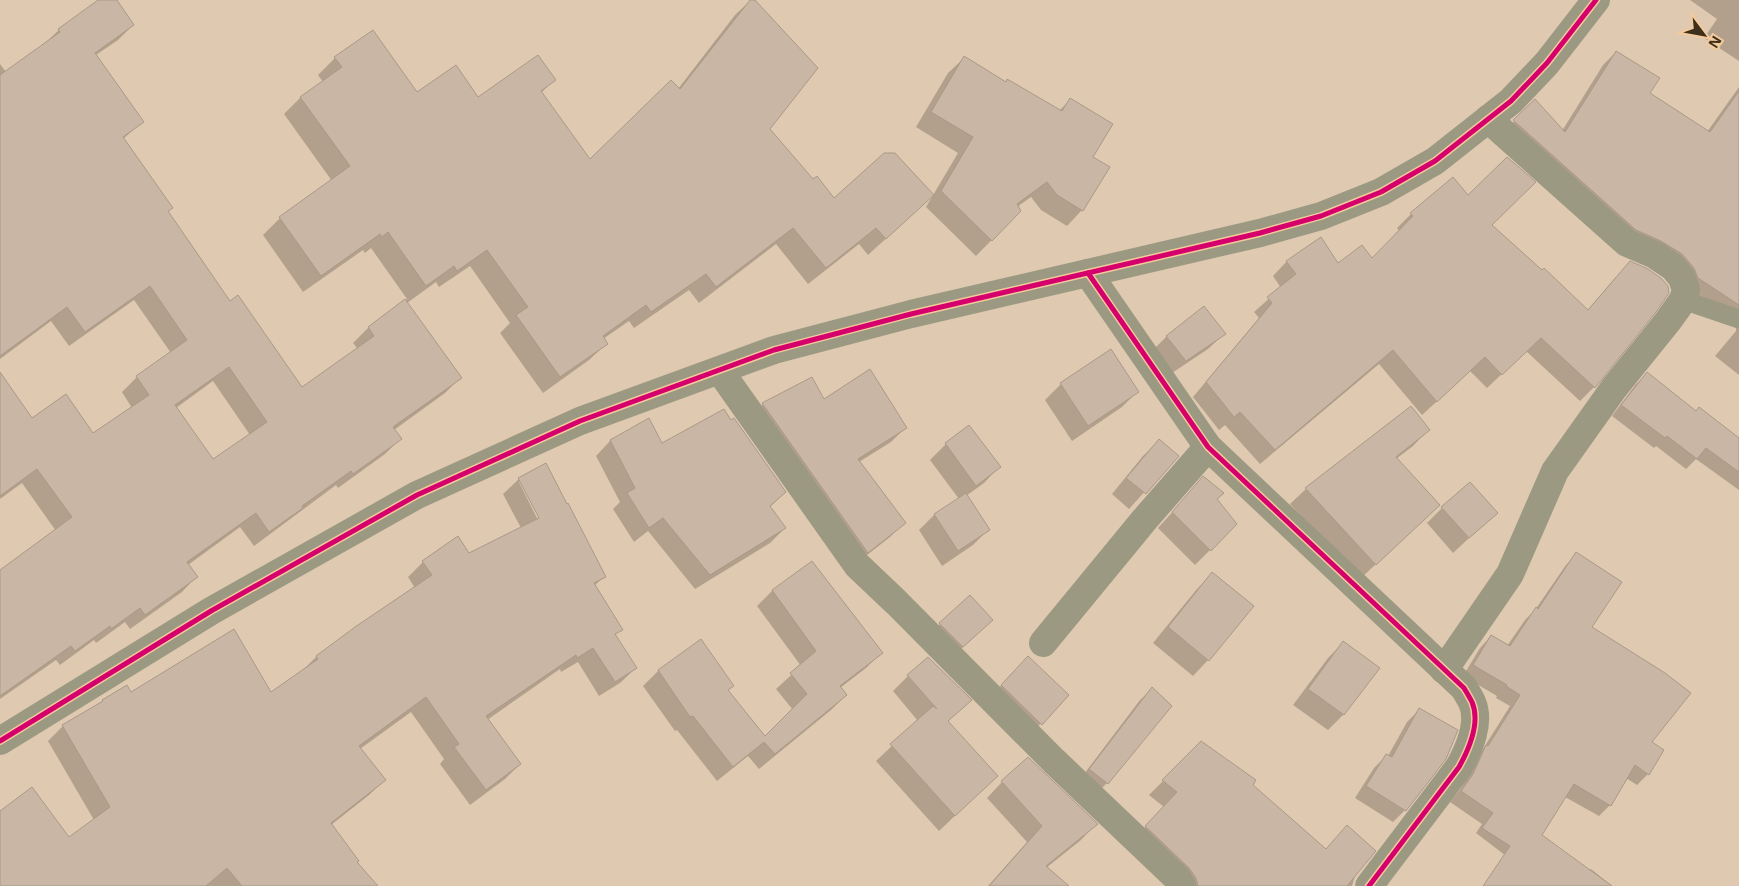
<svg xmlns="http://www.w3.org/2000/svg" width="1739" height="886" font-family="'Open Sans',sans-serif">
	<rect width="100%" height="100%" fill="#dfc9b0"/>
	<g fill="#0003" fill-rule="evenodd">
		<path d="M100 0H116L133 25 118 40 96 55 142 122 123 139 171 208 167 212 230 302 302 388 358 349 353 343 368 328 407 299 371 248 365 253 363 250 303 292 263 235 280 218 332 181 284 114 301 97 323 82 318 75 335 58 417 94 478 99 554 80 541 93 589 161 678 89 735 15 751 0H753L768 129 813 181 834 200 915 212 868 255 859 244 808 284 776 244 699 303 689 290 634 328 629 321 603 339 606 344 589 360 543 393 500 333 510 323 470 266 439 287 436 282 407 303 460 378 445 393 394 430 400 439 385 454 338 488 336 485 254 546 240 527 188 565 196 577 182 592 130 629 125 622 96 643 94 640 60 665 56 660 0 699V571L56 531 22 483 0 499V375L32 420 92 434 132 408 122 392 137 377 171 353 134 300 69 346 51 321 0 359V64L6 72 44 44 59 30ZM213 381 250 435 213 461 176 408Z"/>
		<path d="M1690 0H1739V61L1704 38 1717 19Z"/>
		<path d="M1616 52 1648 94 1707 132 1739 87V375L1715 356 1736 331V328L1738 326 1686 291 1501 134 1535 101 1562 131 1603 65Z"/>
		<path d="M964 58 1005 83 1059 111 1071 99 1091 158 1082 210 1067 226 1041 210 1031 197 1017 207 1020 211 976 256 926 207 958 153 916 127 948 73Z"/>
		<path d="M1411 214 1490 225 1587 311 1616 277 1594 387 1580 401 1526 351 1487 388 1470 371 1422 415 1379 364 1260 464 1225 425 1219 430 1193 397 1259 318 1254 312 1281 288 1273 276 1287 261 1338 264 1372 260 1400 232 1397 228Z"/>
		<path d="M1224 334 1208 349 1169 375 1151 352 1167 336Z"/>
		<path d="M1111 351 1138 391 1122 407 1072 441 1045 400 1061 384Z"/>
		<path d="M1647 374 1696 412 1739 439V490L1696 459 1686 469 1656 446 1654 448 1612 416 1636 384Z"/>
		<path d="M811 378 823 400 905 428 891 442 859 462 904 523 890 537 853 566 749 418 763 404Z"/>
		<path d="M649 420 662 445 785 492 769 508 785 528 770 543 695 589 648 531 634 542 613 509 620 502 596 456 610 441Z"/>
		<path d="M968 427 999 467 984 483 966 496 989 529 973 545 942 566 919 530 934 515 959 499 930 460 946 444Z"/>
		<path d="M1428 430 1413 446 1396 459 1423 520 1360 579 1290 504 1306 489Z"/>
		<path d="M1159 441 1177 456 1129 509 1112 494 1143 456Z"/>
		<path d="M1203 478 1216 500 1236 524 1195 565 1158 528Z"/>
		<path d="M519 479 604 577 594 586 621 629 615 635 636 668 620 683 599 696 578 662 561 672 560 669 487 720 520 764 505 779 470 805 440 764 444 759 411 712 360 749 384 780 369 795 331 825 356 862 376 886H0V813L69 839 94 820 48 741 63 726 126 686 131 694H271L301 672 316 657 355 628 415 588 408 577 423 562 469 555 521 528 503 494ZM519 482H522L543 523 540 524Z"/>
		<path d="M1442 508 1480 528 1453 553 1427 523Z"/>
		<path d="M1577 554 1590 628 1650 743 1648 774 1637 785 1626 778 1610 805 1599 816 1565 797 1518 865 1476 833 1482 824 1450 802 1462 787 1475 758 1481 752 1510 706 1496 698 1497 696 1463 676 1480 648 1491 636 1507 646 1525 620 1535 610 1566 565Z"/>
		<path d="M812 563 881 653 866 668 840 688 846 695 831 710 759 769 748 756 717 781 677 730 675 731 643 686 658 671 701 641 732 686 727 691 764 738 793 710 776 689 801 666 757 606 772 591Z"/>
		<path d="M1212 574 1208 660 1193 676 1153 643 1197 589Z"/>
		<path d="M970 596 976 635 947 662 924 639Z"/>
		<path d="M1344 642 1378 668 1343 715 1328 730 1293 705 1328 658Z"/>
		<path d="M1012 673 1068 695 1025 740 986 702Z"/>
		<path d="M908 676 970 700 947 722 981 791 939 831 876 761 918 721 893 691Z"/>
		<path d="M1152 689 1170 706 1107 783 1095 795 1078 782 1140 700Z"/>
		<path d="M1419 710 1405 810 1393 822 1355 798 1374 768 1386 756H1388L1407 722Z"/>
		<path d="M1201 743 1355 876 1352 886H1177L1132 841 1164 807 1149 795Z"/>
		<path d="M1002 782 1096 824 1081 840 1046 868 1067 886H988L1027 842 987 798Z"/>
		<path d="M1591 869 1612 886H1577Z"/>
	</g>
	<g fill="#cab6a5" stroke="#ab9887" fill-rule="evenodd">
		<path d="M98 0H117L134 25 95 53 144 122 123 137 173 208 168 211 230 301 238 295 302 387 374 336 368 327 405 299 462 378 393 427 402 439 353 474 351 471 302 506 303 508 269 532 256 513 187 562 198 577 145 615 140 608 111 629 110 626 75 651 71 646 0 696V570L72 517 37 469 0 496V372L32 418 66 394 93 433 149 395 136 376 187 340 150 286 85 332 67 307 0 356V75L60 32 58 29ZM229 367 267 422 213 459 175 405Z"/>
		<path d="M750 0H755L818 68 770 129 813 179 817 176 834 198 884 153H895L934 195 886 239 876 228 826 268 793 228 716 287 706 274 651 312 646 305 603 336 608 344 560 377 516 315 528 307 487 250 457 271 454 266 426 286 388 232 382 237 380 234 321 276 279 217 350 166 300 97 342 67 334 57 373 30 417 92 456 65 478 97 538 55 556 80 541 91 590 159 671 80 680 89Z"/>
		<path d="M1616 51 1660 78 1650 93 1710 132 1739 91V305L1698 278 1694 268 1682 254 1661 241 1636 230 1513 120 1535 99 1565 132Z"/>
		<path d="M964 56 1006 82 1007 79 1062 111 1070 98 1113 124 1093 157 1110 167 1083 211 1057 195 1047 182 1017 204 1021 211 992 241 941 191 973 137 931 112Z"/>
		<path d="M1507 157 1536 182 1492 225 1542 270 1544 268 1588 310 1630 261 1648 269 1662 279 1668 286 1669 293 1656 312 1595 388 1541 338 1502 375 1485 357 1437 402 1393 350 1275 450 1240 412 1234 417 1206 382 1272 303 1267 297 1296 274 1286 261 1321 237 1338 263 1362 245 1372 258 1413 216 1410 213 1453 177 1468 195Z"/>
		<path d="M1204 306 1226 334 1186 361 1166 336Z"/>
		<path d="M1111 349 1139 392 1088 426 1060 383Z"/>
		<path d="M870 369 907 428 858 459 906 523 868 553 762 403 812 377 824 399Z"/>
		<path d="M1647 372 1696 411 1699 407 1739 438V472L1706 448 1697 459 1667 436 1665 438 1621 405Z"/>
		<path d="M1411 406 1430 430 1396 457 1440 505 1376 565 1305 488Z"/>
		<path d="M724 409 731 420 734 418 786 492 770 506 786 528 710 575 663 518 649 528 627 493 635 488 610 440 649 418 662 443Z"/>
		<path d="M969 425 1001 467 976 486 945 443Z"/>
		<path d="M1159 439 1179 456 1146 494 1126 478Z"/>
		<path d="M546 463 567 504 568 503 606 577 594 583 623 630 615 634 637 668 615 682 593 648 577 658 576 655 486 716 521 764 486 790 454 747 459 744 426 697 359 746 386 780 331 823 359 861 357 862 378 886H242L227 868 206 886H0V811L32 787 69 837 110 807 62 725 103 701 102 700 127 685 131 692 234 629 271 692 318 659 316 656 355 627 432 575 422 561 458 536 469 553 539 518 518 478Z"/>
		<path d="M1203 476 1224 493 1217 499 1237 524 1211 551 1172 512Z"/>
		<path d="M1470 482 1498 513 1469 538 1441 507Z"/>
		<path d="M966 493 990 530 958 551 934 514Z"/>
		<path d="M1576 552 1622 582 1592 627 1665 673 1691 693 1652 742 1664 750 1649 775 1635 765 1611 806 1574 784 1542 835 1612 886H1483L1510 846 1482 828 1493 813 1461 791 1473 774 1486 745 1488 746 1520 695 1506 686 1507 685 1473 665 1491 635 1510 646 1536 607 1538 609Z"/>
		<path d="M812 561 883 653 840 686 847 695 775 754 764 742 733 767 693 716 690 717 658 670 701 639 734 686 728 690 765 736 807 694 790 673 816 651 772 590Z"/>
		<path d="M1212 572 1254 606 1209 661 1168 627Z"/>
		<path d="M970 595 993 620 963 647 939 623Z"/>
		<path d="M1343 641 1380 668 1344 715 1308 689Z"/>
		<path d="M1028 656 1069 695 1042 725 1001 685Z"/>
		<path d="M928 657 972 700 948 721 998 776 955 816 890 744 933 706 937 709 907 675Z"/>
		<path d="M1152 687 1172 706 1108 784 1089 769Z"/>
		<path d="M1419 708 1458 730 1446 759 1406 811 1366 786 1386 754 1392 757Z"/>
		<path d="M1201 741 1256 780 1253 785 1326 849 1347 825 1376 851 1347 886H1198L1196 878 1189 868 1145 826 1177 792 1162 780Z"/>
		<path d="M1028 757 1098 824 1046 866 1069 886H989L1042 826 1001 781Z"/>
	</g>
	<g fill="none" stroke-linecap="round" stroke-linejoin="round">
		<path stroke="#9b9982" stroke-width="19" d="M1683 300 1739 319"/>
		<g stroke="#9b9982" stroke-width="28">
			<path d="M1088 273 1208 447 1464 688C1467 693 1470 698 1472 702 1481 723 1469 749 1459 767L1369 886"/>
			<path d="M720 371 857 565 897 603 1054 761 1178 879 1182 886"/>
			<path d="M1043 643 1145 519 1208 447"/>
			<path d="M1444 670 1510 574 1555 471 1614 388 1668 321 1683 300 1686 290 1682 278 1673 267 1655 255 1627 243 1488 119"/>
		</g>
		<path stroke="#9b9982" stroke-width="28" d="M0 741 211 611 417 495 580 421 774 350 911 314 1260 233 1321 216 1381 192 1435 161 1511 101 1547 63 1596 0"/>
		<g stroke="#f3ca9c" stroke-width="8">
			<g id="cycleway">
				<path d="M1088 273 1208 447 1464 688C1467 693 1470 698 1472 702 1481 723 1469 749 1459 767L1369 886"/>
				<path d="M0 741 211 611 417 495 580 421 774 350 911 314 1260 233 1321 216 1381 192 1435 161 1511 101 1547 63 1596 0"/>
			</g>
		</g>
		<use href="#cycleway" stroke="#d6006c" stroke-width="5"/>
	</g>
	<g transform="translate(1704 35) rotate(122)" stroke="#f3ca9c" stroke-width="4" paint-order="stroke">
	<path d="M0-4L9 19L0 12L-9 19Z" fill="#3e2e1c"/>
	<text y="-8" font-size="14" font-weight="bold" text-anchor="middle" fill="#3e2e1c">N</text>
	</g>
</svg>
